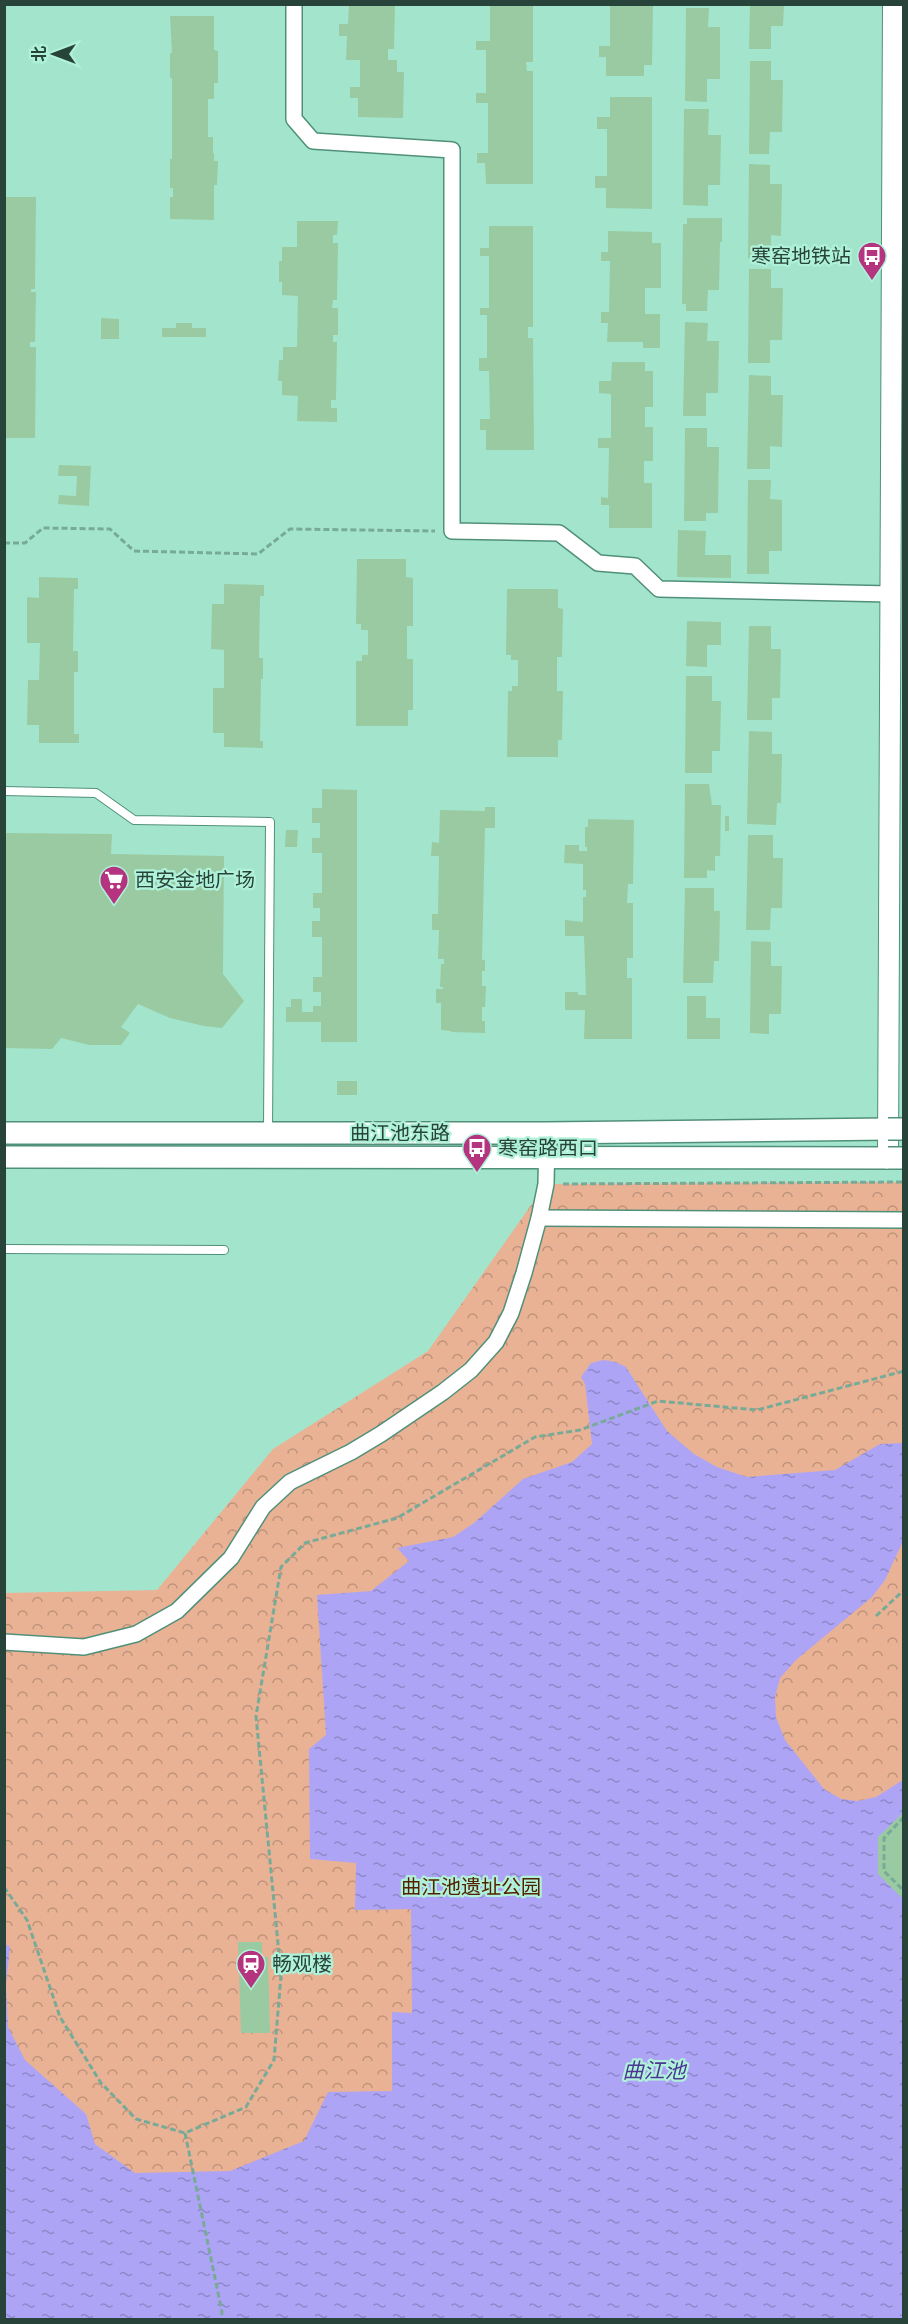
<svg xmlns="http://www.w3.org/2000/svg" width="908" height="2324" font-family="Poppins,'Noto Sans SC',sans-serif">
	<defs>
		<pattern id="park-crowns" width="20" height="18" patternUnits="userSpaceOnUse" patternTransform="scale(1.5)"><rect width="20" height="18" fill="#eab295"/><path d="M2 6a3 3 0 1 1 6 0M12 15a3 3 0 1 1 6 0" fill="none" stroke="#be927b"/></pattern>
		<pattern id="water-ripples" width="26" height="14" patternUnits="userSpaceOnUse" patternTransform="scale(1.5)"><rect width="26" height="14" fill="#aea4f6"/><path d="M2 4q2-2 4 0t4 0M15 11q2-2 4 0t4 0" fill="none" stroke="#8e87c8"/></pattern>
	</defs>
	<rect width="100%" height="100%" fill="#a3e5cc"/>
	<path fill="url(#park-crowns)" d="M903 1182V2319H5L4 1593 157 1590 273 1449 428 1351 546 1184Z"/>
	<path fill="url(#water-ripples)" d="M603 1360 616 1362 626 1367 667 1431 694 1454 717 1467 747 1477 835 1470 880 1444 903 1443V1541L885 1580 872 1597 796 1660 780 1678 775 1697 776 1717 785 1740 824 1789 841 1799 858 1801 876 1797 903 1780V2319H5L4 1943 10 1947 6 1984 8 2027 25 2060 86 2114 95 2144 135 2173 230 2171 304 2141 328 2092 392 2091V2012L412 2013 411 1909 355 1910 356 1863 310 1859 309 1749 326 1735 317 1595 371 1591 409 1561 397 1548 453 1537 474 1523 523 1479 572 1462 592 1444 585 1384 581 1377 591 1363Z"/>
	<g fill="#9acaa1">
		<path d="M349 4H395L394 49H388V60H397V72H404L403 118 358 117V98H350V87H360V60H346L347 36H339V24H348Z"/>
		<path d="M490 4H533V62H526L527 71H533V184H486L485 163H477V153H488V103H476V93H486V50H476V41H490Z"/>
		<path d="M610 4H653L652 65H644V76H606V57H599V46H610Z"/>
		<path d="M750 4H784L783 26H771V49H749Z"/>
		<path d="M686 8H709L708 27H720V79H707V102L685 101Z"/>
		<path d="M170 16H214V50L218 51V83H214V99H208V137H213V153H214V161H218L217 185H214V220L170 219V197H173V188H170V159H172V78H170V53H172Z"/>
		<path d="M750 61H771V80H783L782 132H770L769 154H749Z"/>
		<path d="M610 97H652V209L606 208V188H595V176H607V129H597V117H610Z"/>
		<path d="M684 109H709L708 135H721L720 185H708V206L683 205Z"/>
		<path d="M749 164 770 165V184H782L781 236 771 235V252H769V258H748Z"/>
		<path d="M4 197H36L35 289H31V292H36L35 342H30V347H36L35 438H4Z"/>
		<path d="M687 218H722V242H720L719 290H708L707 311H686V304H682L683 224H687Z"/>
		<path d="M297 221H338L337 235H333V243H338L337 300H333L332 308H338V335H333V342H337L336 400H331V408H337V422L297 421 298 396 282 395V381H278L279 360H283V347H297L298 296 282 295V282H279V261H282V247H297Z"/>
		<path d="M489 226H533V327H528V338H533L534 450H486V430H480V419H490L489 371H479V358H487V315H480V308H489V256H480V248H489Z"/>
		<path d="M608 231 652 232V243H661V288H645V314H660V348H643V342H607L608 323H601V312H609L610 261H601V252H608Z"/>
		<path d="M749 269H771V288H783L782 340H770V363H748Z"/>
		<path d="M101 318 119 319V339H101Z"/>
		<path d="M685 322 708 323 707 341H719L718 393H706V416H683Z"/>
		<path d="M176 323H192V328H206V337H162V328H176Z"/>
		<path d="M612 362H645V371H653V407H645V427H653V461H644V483H652V528H609V505H601V497L608 498 609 448H598V438H611V394L599 393V381H611Z"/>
		<path d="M749 375 771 376V395H783L782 447 770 446V469H747Z"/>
		<path d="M685 428H707V447H719L718 513H706V521H684Z"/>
		<path d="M59 465 91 466 89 506 58 504 59 495 76 496 77 476H58Z"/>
		<path d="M748 480H771L770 499 782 500V551H769V574H747Z"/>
		<path d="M678 530 706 531 705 555H731V578L677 577Z"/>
		<path d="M357 559H406V577L413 578V626H407V659H413V710H408V726H356V661H362V655H368V630H361V624H356Z"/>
		<path d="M39 577 78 578V589H74L73 651H78V672H74V734H79V743H39V725H27L28 680H39L40 643H27V597L39 598Z"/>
		<path d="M224 584 264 585V596H260L259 658H263V679H261L260 741H263V748L224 747V733H213V688H224V650L211 649 212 604H224Z"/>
		<path d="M507 589H558V608L563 609 562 657H557V691H563L562 740H558V757H507L508 691H512V686H518V660H511V655H506Z"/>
		<path d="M687 621 721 622V645H707V667L686 666Z"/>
		<path d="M749 626H771V649H781L780 698H772V720H747Z"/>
		<path d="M686 676H712V701H721L720 751H712V773H685Z"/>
		<path d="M749 731 772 732V754H782L781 803H777L776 825 747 824Z"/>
		<path d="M685 784H709L712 805H721L720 856H715V871L707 870V878H684Z"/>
		<path d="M322 789 357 790V1042H321V1022H286V1007H291V999H302V1012H313V1006H321V992H313V977H322V937H312V921H320V908H313V893H322V853H312V838H320V823H312V808H322Z"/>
		<path d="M485 807H495V828H485L482 960H485V971H482V986H486L485 1007H482V1021H485V1033L451 1032V1031L441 1030V1003H436V989H443V987H440L441 964H444V959H438L439 930H432V914H438L439 856H431L432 842 439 843 440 810 485 811Z"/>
		<rect x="725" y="816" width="4" height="15"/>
		<path d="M588 819 634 820 633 884H628L627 903H633V958H627V978H632V1039H584L585 1010H565V992H578V995H586L584 936H565V920L583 922V897H586V890H583V864L564 863 565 845H579V851H587V847H585V827H588Z"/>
		<path d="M286 830H298L297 847H285Z"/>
		<path d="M4 833 112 834 111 854 224 856 223 974 244 1001 222 1028 204 1026 170 1018 138 1004 121 1027 130 1033 121 1045H89L61 1038 52 1049 4 1048Z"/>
		<path d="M748 835H773V858H783L782 908H771L770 930H746Z"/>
		<path d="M685 888H714V911H720L719 961H714L713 983H683Z"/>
		<path d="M751 941 771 942V966H782L781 1014H769V1034L750 1033Z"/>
		<path d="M687 996H706V1018H720V1039H687Z"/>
		<rect x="337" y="1081" width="20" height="14"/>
		<path d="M904 1812V1900L878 1874V1837Z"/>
		<path d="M238 1942H262V1957H268L270 2033H241Z"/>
	</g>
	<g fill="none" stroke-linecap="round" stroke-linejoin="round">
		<g stroke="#509079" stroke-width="10">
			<g id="service">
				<path d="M4 791 96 793 134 820 270 822 268 1131"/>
				<path d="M4 1249 224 1250"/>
			</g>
		</g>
		<g stroke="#509079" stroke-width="18">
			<g id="minor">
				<path d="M294 4V119L313 141 452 150V531L559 533 598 563 635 566 659 589 891 594"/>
				<path d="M539 1218 904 1220"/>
				<path d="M4 1642 84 1647 136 1634 177 1611 231 1558 263 1507 290 1482 351 1452 381 1434 443 1392 471 1370 496 1342 511 1313 524 1273 539 1218 546 1184 547 1133"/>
			</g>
		</g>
		<g stroke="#509079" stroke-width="22">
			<path id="tertiary" d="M888 1158 893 4"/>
		</g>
		<g stroke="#509079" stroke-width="24">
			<g id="secondary">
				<path d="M4 1133H547L888 1129"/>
				<path d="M4 1157 888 1158"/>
			</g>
		</g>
		<g stroke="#77ab98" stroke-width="3" stroke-dasharray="6 3" stroke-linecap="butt">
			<path d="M4 543H25L43 528 110 529 134 551 258 554 290 529 435 531"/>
			<path d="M563 1184 904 1182"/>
			<path d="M876 1616 904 1590"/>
			<path d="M904 1817 884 1838V1871L904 1891"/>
			<path d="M4 1887 27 1920 60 2017 101 2083 136 2119 185 2133 246 2107 274 2060 281 1975 256 1716 281 1567 305 1543 397 1518 535 1437 580 1430 658 1401 757 1410 904 1371"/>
			<path d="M185 2133 222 2312 221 2320"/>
		</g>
		<use href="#service" stroke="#fff" stroke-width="8"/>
		<use href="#minor" stroke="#fff" stroke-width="15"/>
		<use href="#tertiary" stroke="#fff" stroke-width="20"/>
		<use href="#secondary" stroke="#fff" stroke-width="21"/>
		<g stroke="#509079" stroke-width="24" stroke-linecap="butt">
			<g id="secondary-bridge">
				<path d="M888 1129H904"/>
				<path d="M888 1158H904"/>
			</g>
		</g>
		<use href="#secondary-bridge" stroke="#fff" stroke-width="21"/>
	</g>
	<defs>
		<g id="bus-pin" transform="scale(1.5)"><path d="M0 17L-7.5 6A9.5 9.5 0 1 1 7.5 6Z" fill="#b5347f" stroke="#b0f2d9"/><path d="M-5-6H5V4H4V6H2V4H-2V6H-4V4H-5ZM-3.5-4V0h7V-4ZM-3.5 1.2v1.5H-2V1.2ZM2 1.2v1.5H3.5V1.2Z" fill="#fff"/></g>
		<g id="supermarket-pin" transform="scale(1.5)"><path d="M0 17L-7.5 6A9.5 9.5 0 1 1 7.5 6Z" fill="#b5347f" stroke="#b0f2d9"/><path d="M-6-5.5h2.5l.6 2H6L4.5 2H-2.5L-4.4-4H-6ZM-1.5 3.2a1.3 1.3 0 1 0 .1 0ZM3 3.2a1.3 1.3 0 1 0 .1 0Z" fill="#fff"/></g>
		<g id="station-pin" transform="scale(1.5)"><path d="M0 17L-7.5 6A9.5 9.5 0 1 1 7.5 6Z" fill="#b5347f" stroke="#b0f2d9"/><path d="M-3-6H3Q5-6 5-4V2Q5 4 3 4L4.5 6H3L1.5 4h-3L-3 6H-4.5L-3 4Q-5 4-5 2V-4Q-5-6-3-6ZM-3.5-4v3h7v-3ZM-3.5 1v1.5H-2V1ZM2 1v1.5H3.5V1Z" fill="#fff"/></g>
	</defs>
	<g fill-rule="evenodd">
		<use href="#bus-pin" x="872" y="256"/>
		<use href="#supermarket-pin" x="114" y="880"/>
		<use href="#bus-pin" x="477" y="1148"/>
		<use href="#station-pin" x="251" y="1964"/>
	</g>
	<g text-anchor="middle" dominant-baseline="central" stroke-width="4.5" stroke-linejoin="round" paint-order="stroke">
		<g font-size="20" fill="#284339" stroke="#b0f2d9" text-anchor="start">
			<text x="851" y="256" text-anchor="end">寒窑地铁站</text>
			<text x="135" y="880">西安金地广场</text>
			<text x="498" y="1148">寒窑路西口</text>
			<text x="272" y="1964">畅观楼</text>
		</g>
		<g font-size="20" fill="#284339" stroke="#b0f2d9">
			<text x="400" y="1133">曲江池东路</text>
		</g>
		<g font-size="20" fill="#542100" stroke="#b0f2d9">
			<text x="471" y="1887">曲江池遗址公园</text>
		</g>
		<g font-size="21" font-style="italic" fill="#4c3795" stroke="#b0f2d9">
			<text x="654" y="2070">曲江池</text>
		</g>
	</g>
	<rect width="908" height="2324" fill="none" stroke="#284339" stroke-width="12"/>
	<g transform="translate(54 54) rotate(270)" stroke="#b0f2d9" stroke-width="4.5" paint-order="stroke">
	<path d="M0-4.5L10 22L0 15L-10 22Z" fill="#284339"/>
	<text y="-9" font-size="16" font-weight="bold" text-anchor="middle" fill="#284339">北</text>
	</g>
</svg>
